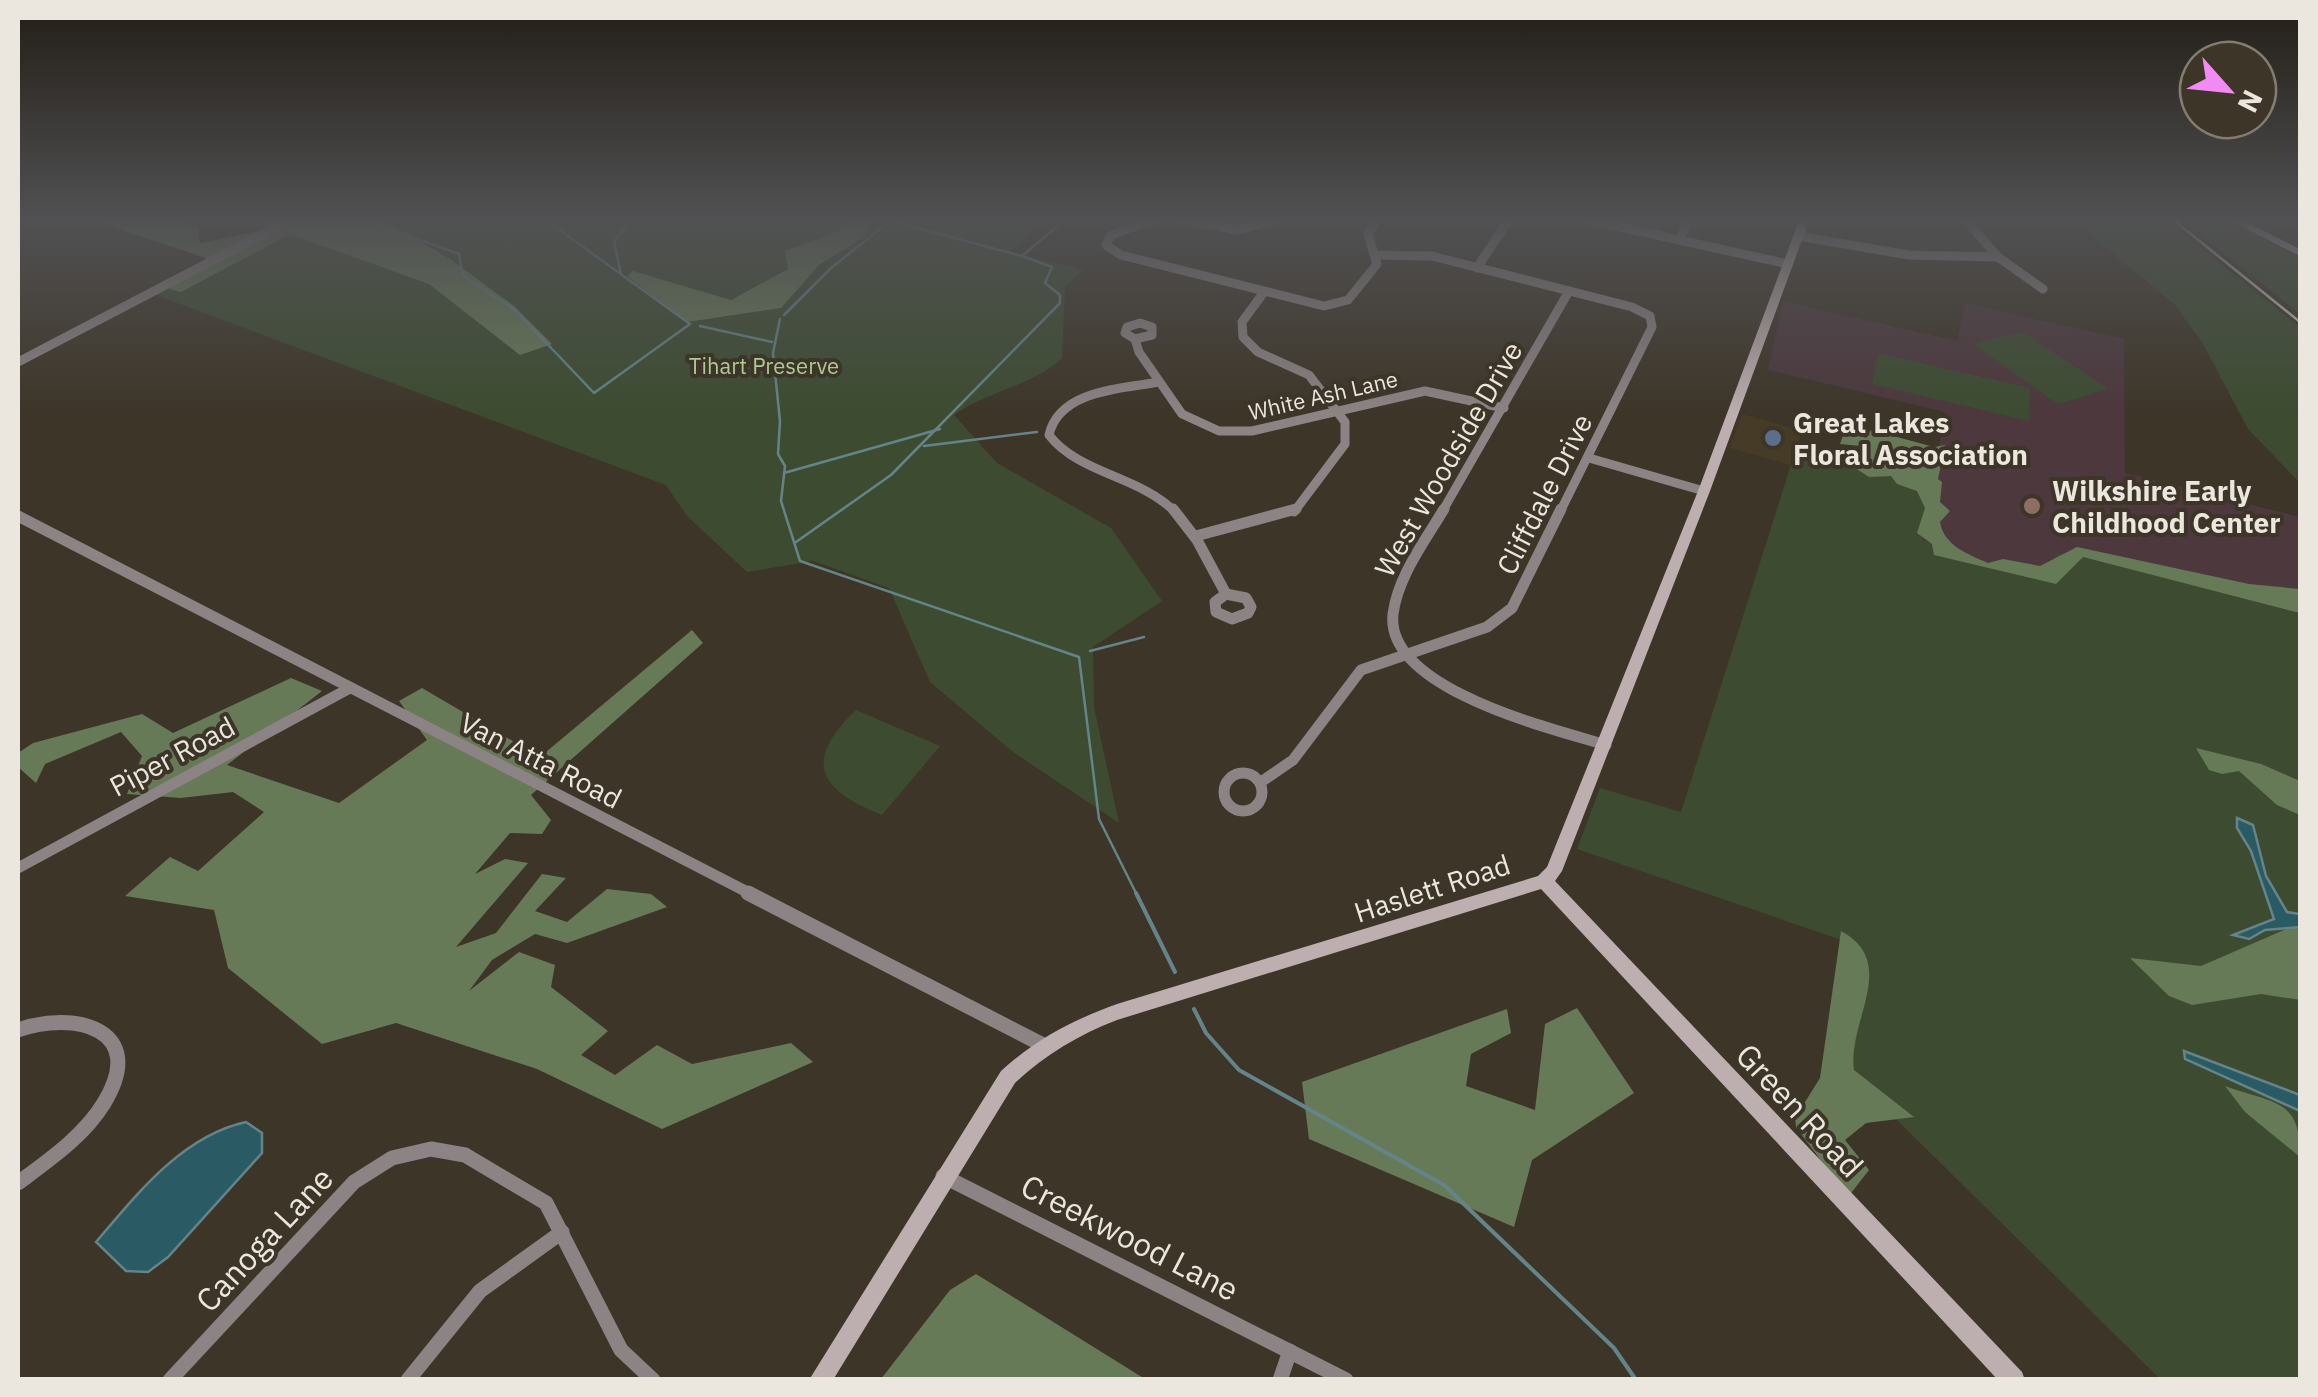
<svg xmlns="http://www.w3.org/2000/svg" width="2318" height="1397" font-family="'IBM Plex Sans',sans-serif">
	<rect width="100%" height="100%" fill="#3d3528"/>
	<path fill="#463b27" d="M1742 414 1802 431 1791 465 1730 448Z"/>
	<path fill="#4c383d" d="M1783 301 1957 341 1965 303 2124 339 2125 473 2300 517V613L2052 584 1940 554 1922 540 1945 412 1768 370Z"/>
	<g fill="#3d4c31">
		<path d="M301 218H1049L1010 251 1083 270 1065 287 1062 358C1031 387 989 390 954 415L997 463 1111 528 1162 601 1093 647 1094 707 1119 823 1013 752 930 682 889 588 813 561 747 572 687 516 666 485 153 294Z"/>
		<path d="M2071 218H2162L2300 327V483L2248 429 2203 344 2175 305Z"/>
		<path d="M2179 218H2223L2300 257V314Z"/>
		<path d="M2022 332 2109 389 2058 404 1973 344Z"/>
		<path d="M1878 353 2030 388 2029 421 1872 384Z"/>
		<path d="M1796 449 1932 485 1922 540 1942 546 1940 553 2052 583 2055 554 2067 553 2300 613V1379H2160L1844 1068 1856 945 1577 849 1600 788 1681 812Z"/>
		<path d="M856 710 940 746 882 815C819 790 802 762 856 710Z"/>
	</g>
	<g fill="#677a58">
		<path d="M85 218H177L198 227 200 243 260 231 284 218H381L450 259 514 306 552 344 520 355 429 284 290 234 181 292 169 289 206 258Z"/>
		<path d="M849 218H874L864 237 819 265 781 308 687 322 627 276 633 271 731 300 788 269 785 251 838 231Z"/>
		<path d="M1845 430 1866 438 1871 430 1934 447 1945 445 1938 479 1942 482 1940 502 1950 511 1940 522C1944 546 1968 554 1988 563L2003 559 2040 566 2077 547 2249 584 2300 589V613L2083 557 2056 584 1934 555 1932 544 1917 533 1925 508 1917 491 1897 484 1891 476 1869 477 1852 466 1807 454 1808 449 1866 452 1860 446 1840 444Z"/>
		<path d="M692 630 703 643 531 795 551 820 542 834 510 833 475 874 505 859 528 863 456 947 496 933 542 874 566 878 535 911 567 922 607 889 651 894 667 907 567 943 535 934 492 960 469 991 519 952 555 965 551 987 608 1031 581 1055 615 1075 657 1045 692 1064 791 1043 813 1062 662 1129 537 1069 396 1023 322 1044 228 968 214 910 125 896 170 857 198 871 264 812 233 792 181 798 127 794 142 756 121 732 45 764 36 783 18 767V753L33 743 142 714 173 733 291 678 322 691 227 765 339 803 427 740 399 701 422 688 540 757Z"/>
		<path d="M2196 748 2261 764 2300 781V815L2277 805 2239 771 2222 774 2209 770Z"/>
		<path d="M2300 923V1000L2261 994 2192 1005 2169 996 2130 958 2201 966Z"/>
		<path d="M1841 931C1900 963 1847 1021 1854 1070L1914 1117 1866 1123 1845 1140 1869 1170 1848 1197 1796 1127 1795 1118 1820 1078Z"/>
		<path d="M1577 1008 1634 1093 1532 1160 1514 1227 1309 1139 1302 1082 1507 1009 1511 1033 1471 1054 1466 1086 1535 1110 1545 1024Z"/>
		<path d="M2225 1086C2274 1104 2301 1098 2300 1157L2245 1112Z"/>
		<path d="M976 1274 1145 1379H881L950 1290Z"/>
	</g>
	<g fill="#2a5a64" stroke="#648489" stroke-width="2.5">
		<path d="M2237 818 2253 825 2266 876 2287 912 2300 914V927L2265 930 2249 939 2233 935 2274 919 2251 851 2237 828Z"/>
		<path d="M2184 1051 2300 1095V1111L2185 1059Z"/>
		<path d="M246 1122 262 1133V1153L168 1257 148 1272 126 1271 96 1242C137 1194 182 1136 246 1122Z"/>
	</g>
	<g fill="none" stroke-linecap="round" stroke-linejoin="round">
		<g stroke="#648489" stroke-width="2.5">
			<path d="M360 218 459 254 463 276 515 310 594 393 690 324 543 218"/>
			<path d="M891 221 1022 256 1067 218"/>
			<path d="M621 274 614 242 632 218"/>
			<path d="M784 315 831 268 894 218"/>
			<path d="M780 319 773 353 780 421 778 454 785 466 781 501 800 561 1079 657 1099 819 1137 895"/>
			<path d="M700 326 772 342"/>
			<path d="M924 446 1037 432"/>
			<path d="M784 473 940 429"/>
			<path d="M796 542 891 475 1060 303V295L1045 283 1052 267 1022 256"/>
			<path d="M1090 651 1144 637"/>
		</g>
		<g stroke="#648489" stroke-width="4">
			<path d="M1136 893 1175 972"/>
			<path d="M1194 1009 1206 1033 1239 1070 1444 1185 1614 1348 1636 1380"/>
		</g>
		<g stroke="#8c8384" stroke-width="9">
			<path d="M259 218 279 225"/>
			<path d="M1158 218 1111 235 1106 245 1121 255 1324 306 1348 300 1377 264 1368 234 1378 218"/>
			<path d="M1176 218 1238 230 1280 218"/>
			<path d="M1580 218 1788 264"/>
			<path d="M1964 218 1998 257 2043 289"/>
			<path d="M1798 236 1909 255 1998 257"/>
			<path d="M1679 240 1690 218"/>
			<path d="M1378 255 1432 256 1632 307 1650 316 1652 327 1560 512"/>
			<path d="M1477 268 1510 218"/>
			<path d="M1264 292 1242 322 1243 337 1258 352 1309 375 1345 422V444L1294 512"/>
			<path d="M1140 323 1152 327V335L1135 339 1125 333 1127 327Z"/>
			<path d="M1135 339 1139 352 1182 414 1219 431H1252L1425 391 1504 408"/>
			<path d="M18 362 294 218"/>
			<path d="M1159 382C1121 389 1059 390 1049 435 1079 474 1140 476 1175 512"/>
			<path d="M1589 458 1704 491"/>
			<path d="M1442 512 1569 291"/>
		</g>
		<g stroke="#8c8384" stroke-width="11">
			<path d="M1173 509 1197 540 1226 594"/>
			<path d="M1444 509C1425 541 1398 576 1393 614 1385 689 1553 729 1606 745"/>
			<path d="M18 516 753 895"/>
			<path d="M1196 536 1296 509"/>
			<path d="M1226 594 1246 598 1251 607 1248 613 1232 619 1216 612 1215 602Z"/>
			<circle cx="1243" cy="792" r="19"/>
			<path d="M1261 782 1293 760 1361 670 1487 627 1512 608 1561 509"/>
			<path d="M18 868 350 688"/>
		</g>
		<g stroke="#8c8384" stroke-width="15">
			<path d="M748 893 1043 1045"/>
			<path d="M18 1030C75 1010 149 1029 104 1103 84 1136 49 1160 18 1183"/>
			<path d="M943 1176 1346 1380"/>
			<path d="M170 1380 354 1182 392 1158 431 1149 465 1155 546 1203 621 1350 653 1380"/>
			<path d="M408 1380 480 1291 562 1232"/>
			<path d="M1280 1380 1290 1351"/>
		</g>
		<g fill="#bdaeb0" fill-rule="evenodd">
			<path d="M1800 218H1810L1710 491 1562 871 1555 881 2022 1372 2025 1380H1998L1541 889 1117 1020C1078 1035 1045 1055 1015 1083L833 1380H809L1001 1071C1036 1039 1073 1020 1117 1004L1538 876 1547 867 1698 491Z"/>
			<path d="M2225 218H2238L2300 249V256Z"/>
		</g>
		<path stroke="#cfc9c0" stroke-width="2.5" d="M2171 218 2300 322"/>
	</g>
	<linearGradient id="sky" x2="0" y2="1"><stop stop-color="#221d16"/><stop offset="0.53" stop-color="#515153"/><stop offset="1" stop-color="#515153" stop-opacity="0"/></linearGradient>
	<rect width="2318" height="414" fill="url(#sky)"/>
	<circle fill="#5c6f8a" stroke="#3d3528" stroke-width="4" cx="1773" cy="438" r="10"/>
	<circle fill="#8d6e63" stroke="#3d3528" stroke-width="4" cx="2032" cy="506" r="10"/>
	<g text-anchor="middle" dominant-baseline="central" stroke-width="8" stroke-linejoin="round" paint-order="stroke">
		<g font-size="22" fill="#accb92" stroke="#3d3528">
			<text x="764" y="365">Tihart Preserve</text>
		</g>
		<g font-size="22" fill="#ebe6de" stroke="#3d3528">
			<text transform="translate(1323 395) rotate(-13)">White Ash Lane</text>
		</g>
		<g font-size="28" font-weight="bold" fill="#ebe6de" stroke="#3d3528" text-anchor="start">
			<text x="1793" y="422">Great Lakes<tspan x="1793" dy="32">Floral Association</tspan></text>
			<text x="2052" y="490">Wilkshire Early<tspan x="2052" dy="32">Childhood Center</tspan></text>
		</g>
		<g font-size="28" fill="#ebe6de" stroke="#3d3528">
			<text transform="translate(1448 459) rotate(-60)">West Woodside Drive</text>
			<text transform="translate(1544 494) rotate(-63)">Cliffdale Drive</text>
			<text transform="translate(172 756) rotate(-28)">Piper Road</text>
			<text transform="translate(541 760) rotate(27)">Van Atta Road</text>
			<text transform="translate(1432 888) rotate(-18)">Haslett Road</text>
		</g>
		<g font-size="32" fill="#ebe6de" stroke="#3d3528">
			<text transform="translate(1800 1110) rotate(47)">Green Road</text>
			<text transform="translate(1130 1237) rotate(27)">Creekwood Lane</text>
			<text transform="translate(264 1239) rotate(-47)">Canoga Lane</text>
		</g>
	</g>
	<rect width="2318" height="1397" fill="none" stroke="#ebe6de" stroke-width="40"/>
	<g transform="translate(2228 90) rotate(117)"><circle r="48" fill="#3d3528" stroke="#837c71" stroke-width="2.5"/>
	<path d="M0-8L18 38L0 25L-18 38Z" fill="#f28af3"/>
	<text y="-15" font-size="28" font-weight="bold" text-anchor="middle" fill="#ebe6de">N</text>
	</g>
</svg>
